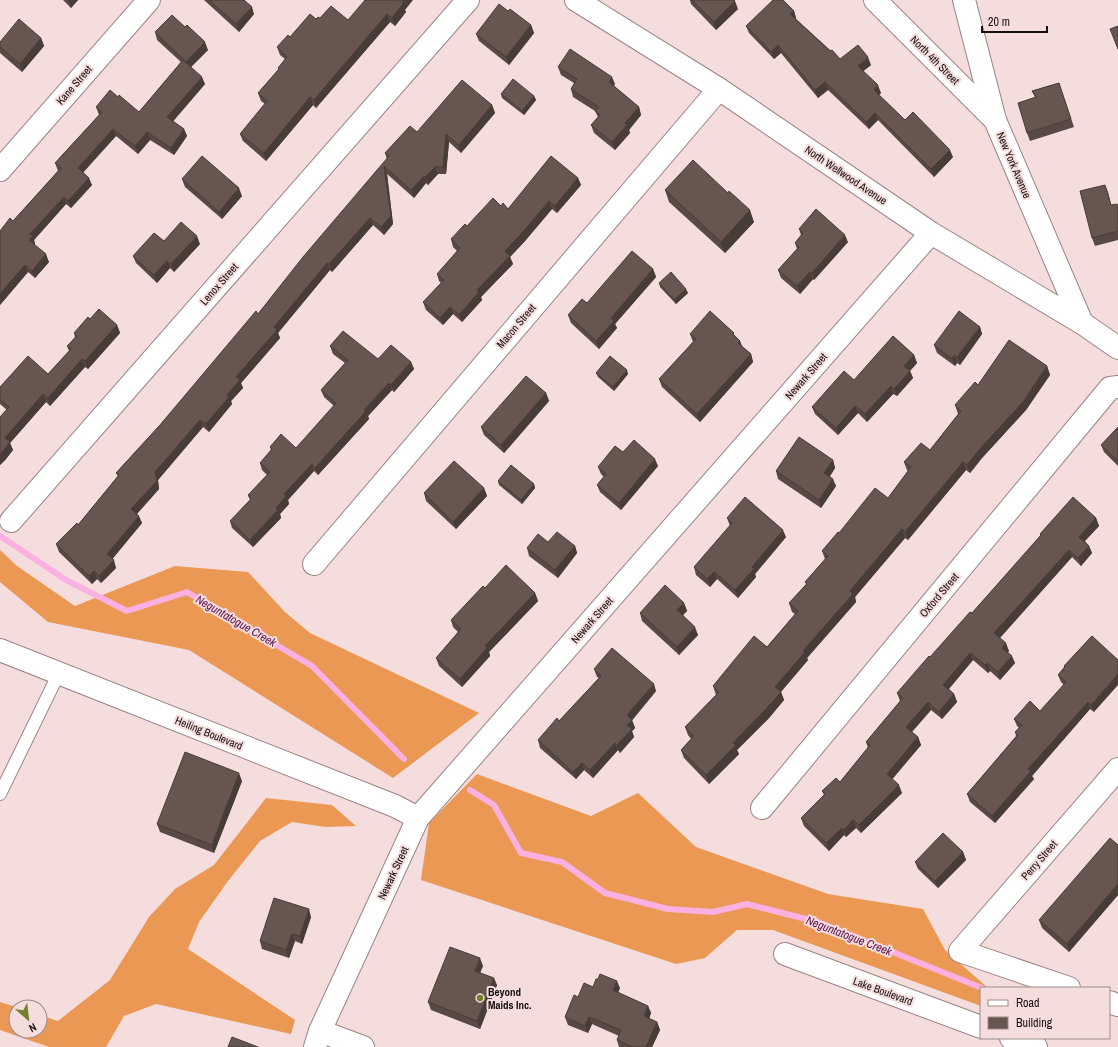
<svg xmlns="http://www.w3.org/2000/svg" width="1118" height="1047" font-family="'Archivo Narrow',sans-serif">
	<rect width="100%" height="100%" fill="#f4dddc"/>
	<g fill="#eb9855">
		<path d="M0 550 17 566 75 606 175 566 248 572 285 612 310 633 479 713 393 778 189 650 48 622 0 582Z"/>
		<path d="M477 774 591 816 638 793 696 847 828 894 923 909 945 950 988 988H981V1006L773 930H737L705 958 676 964 421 880 429 823Z"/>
		<path d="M266 798 332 805 356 826 326 827 292 822 260 841 228 881 199 922 188 949 295 1020 291 1034 156 1004 124 1016 106 1047H49L0 1030V1002L16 1007V1031H40V1015L58 1021 110 980 149 917 175 889 214 865Z"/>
	</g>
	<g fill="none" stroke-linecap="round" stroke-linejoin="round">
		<g stroke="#fab1e1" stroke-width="6">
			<path d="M0 536 66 580 127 611 187 592 312 666 404 759"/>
			<path d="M470 790 494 805 521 853 562 862 605 893 668 909 713 912 747 904 818 922 982 988"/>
		</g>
		<g stroke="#998484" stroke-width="14">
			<path id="lane" d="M0 794 59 673"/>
		</g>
		<g stroke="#998484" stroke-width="24">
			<g id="street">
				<path d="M875 0 995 120"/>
				<path d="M0 170 149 0"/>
				<path d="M11 521 468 0"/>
				<path d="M314 564 719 89"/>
				<path d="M0 650 395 806 418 818"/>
				<path d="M762 808 1110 388 1118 387"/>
				<path d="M785 954 981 1027"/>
				<path d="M1069 988 960 951 1118 769"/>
				<path d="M1109 1002 1118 1005"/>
				<path d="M320 1031 363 1047"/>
				<path d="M1011 1038 1036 1047"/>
				<path d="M315 1047 320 1031 418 818 931 233"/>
			</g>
		</g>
		<g stroke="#998484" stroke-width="24">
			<g id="secondary">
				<path d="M576 0 719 89 931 233 1082 323 1118 348"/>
				<path d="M964 0 995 120 1082 323"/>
			</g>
		</g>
		<use href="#lane" stroke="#fff" stroke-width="12"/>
		<use href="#street" stroke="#fff" stroke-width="22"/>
		<use href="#secondary" stroke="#fff" stroke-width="22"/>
	</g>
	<g fill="#594944">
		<path d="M63 0H78L71 8Z"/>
		<path d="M204 0H244L254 14 239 32Z"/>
		<path d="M690 0H692L738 9 716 30 691 4Z"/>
		<path d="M405 10 406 12 395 26 390 22 316 108 313 105 266 161 243 141 240 134 265 104 261 101 258 93 278 70V68L285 59 280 55 277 47 290 37 316 19 320 18 348 20Z"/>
		<path d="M508 11 531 25 534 33 509 65 479 41 476 34Z"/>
		<path d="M794 11 796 18V19L840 59 871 65 863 71 881 93 879 95 905 120 953 157 934 177 878 120 869 129 828 90 818 98 781 53 774 59 749 33 746 26Z"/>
		<path d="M155 32 208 50 191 67 205 84 173 121 184 129 187 136 174 155 150 140 138 154 116 136 83 172 92 185 71 208 66 204 34 240 35 244 34 245 49 262 35 278 28 272 0 305 13 221 58 171 55 163 99 115 96 107 118 97 139 112 181 62 157 40Z"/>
		<path d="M41 38 44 46 22 72 0 53V42Z"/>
		<path d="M558 67 615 84 614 86 639 107 641 115 629 130 630 133 615 150 594 133 591 125 598 117 595 111 573 97 571 89 574 83 561 75Z"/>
		<path d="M1059 83 1074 127 1030 141 1027 133 1035 97 1032 91Z"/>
		<path d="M501 94 534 96 536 100 524 115 502 98Z"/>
		<path d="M492 105 495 113 461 153 449 142 446 174H438L428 185 426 183 414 198 387 174 393 224 384 235 373 225 332 272 330 270 278 333 280 338 241 383 243 388 231 401 232 404 209 432 203 427 158 480 159 489 137 514 142 523 112 559 116 568 101 583 97 579 92 584 59 552 56 544 78 525 118 476 116 473 160 425 258 314 387 159 385 153 417 132Z"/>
		<path d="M578 178 581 185 557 213 552 209 525 241 510 257 513 264 481 297 482 300 462 322 453 314 443 325 426 310 423 302 441 283 439 281 437 274 457 251 453 247 451 239 467 226 501 206 508 209Z"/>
		<path d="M182 179 242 196 222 219 185 187Z"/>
		<path d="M1105 185 1111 205H1118V240L1095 246 1092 238Z"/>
		<path d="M665 190 728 193 754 222 725 253 669 202Z"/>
		<path d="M799 229 848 242 814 280 813 279 800 294 781 278 778 270 797 249 795 243 801 235Z"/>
		<path d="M164 241 200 244 174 272 170 268 157 283 136 263 133 256Z"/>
		<path d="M653 269 656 277 615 324 617 328 599 349 571 323 568 315 587 303Z"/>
		<path d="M659 283 688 293 676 304 660 287Z"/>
		<path d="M90 319 117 325 120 333 88 369 85 367 50 406 46 402 10 443 13 450 6 459 0 465V417L7 410 0 404V387L48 374 69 351 67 346 75 337 74 333Z"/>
		<path d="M980 327 982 334 960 365 957 363 955 366 937 353 934 345Z"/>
		<path d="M690 334 736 337 740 341 742 347 751 354 753 362 700 422 662 387 659 379 693 342Z"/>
		<path d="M330 346 378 359 411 362 414 369 394 392 392 390 368 416 369 419 318 475 314 471 288 500 289 504 280 514 281 518 253 547 232 528 230 521 250 500 248 495 267 475 262 470 260 463 271 450 270 447 296 448 334 406 324 397 321 390 345 363 333 354Z"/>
		<path d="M914 355 917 363 910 371 913 378 897 396 893 394 867 422 858 413 838 435 815 414 812 407 854 380Z"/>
		<path d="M1047 366 1050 375 1026 410 982 458 970 473 966 470 908 540 905 538 855 597 856 602 807 658 808 660 781 692 784 700 769 718 737 750 739 754 709 784 684 758 681 750 691 739 688 735 685 727 716 695 713 686 767 647 795 614 792 612 789 603 806 584 805 582 825 559 822 551 839 533 888 498 908 471 907 470 904 462 930 450 958 414 955 405 978 385Z"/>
		<path d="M596 373 628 374 614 391 598 377Z"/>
		<path d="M546 393 549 401 504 453 484 435 481 427Z"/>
		<path d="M1118 427V466L1104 452 1101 445Z"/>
		<path d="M623 452 658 466 621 510 600 492 597 485 604 477 601 474 598 467Z"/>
		<path d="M833 460 835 468 830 476 836 486 821 508 778 479 776 471Z"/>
		<path d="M498 481 534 484 535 488 522 504 499 485Z"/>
		<path d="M484 488 487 496 456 529 426 501 424 493Z"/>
		<path d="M727 518 786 537 755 574 756 577 738 598 717 579 710 587 696 575 694 567 730 526Z"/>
		<path d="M1096 518 1099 526 1085 541 1089 546 1092 553 1081 566 1072 557 1000 638 1009 651 1008 652 1015 663 1000 680 990 671 988 673 973 660 949 689 954 694 957 702 942 719 931 710 912 732 918 737 921 745 892 779 902 793 861 833 856 828 846 837 844 835 829 851 804 826 801 818 824 795 822 791 840 782 868 748 866 742 900 701 897 693 972 613 1041 536 1040 534Z"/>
		<path d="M548 542 575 546 577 553 558 578 529 556 527 548Z"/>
		<path d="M485 588 535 593 538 601 489 652 490 656 462 687 439 666 436 658 458 632 453 627 451 620Z"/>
		<path d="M684 603 687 611 683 615 698 635 679 655 642 621 640 613Z"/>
		<path d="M1092 636 1094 712 1090 709 1032 776 1034 779 995 823 970 802 967 794 1016 736 1015 732 1019 728 1017 726 1014 719 1040 711 1064 685 1061 682 1058 675 1064 667V666Z"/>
		<path d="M594 669 656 691 632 720 635 728 632 731 634 737 620 753 618 750 593 778 584 770 576 779 540 748 538 740 559 721 599 678 597 677Z"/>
		<path d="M242 781 214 853 160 832 157 824Z"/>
		<path d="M1118 845V895L1069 952 1042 928 1039 920Z"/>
		<path d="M963 852 966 860 938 888 918 869 915 862Z"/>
		<path d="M311 917 302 944 295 941 289 958 262 949 260 941Z"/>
		<path d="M483 966 480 972 497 985 480 1029 431 1010 428 1002Z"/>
		<path d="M593 987 620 988 618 993 648 1006 651 1013 649 1019 657 1022 660 1030 652 1047H619L617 1040 619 1036 592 1024 588 1033 568 1025 565 1017 578 997Z"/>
	</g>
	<g fill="#483c37">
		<path d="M68 0H78L71 8Z"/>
		<path d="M404 0H413L405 10 406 12 395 26 392 18Z"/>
		<path d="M735 1 738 9 716 30 714 22Z"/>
		<path d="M252 7 254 14 239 32 236 24Z"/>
		<path d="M794 11 796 18 793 22 790 14Z"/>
		<path d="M387 14 390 22 316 108 314 100Z"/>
		<path d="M531 25 534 33 509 65 506 57Z"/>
		<path d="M41 38 44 46 22 72 20 64Z"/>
		<path d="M205 42 208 50 188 70 186 62Z"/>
		<path d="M778 45 781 53 774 59 771 52Z"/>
		<path d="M868 57 871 65 861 73 858 66Z"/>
		<path d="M202 77 205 84 170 125 167 117Z"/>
		<path d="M612 77 615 84 611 90 609 82Z"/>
		<path d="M825 82 828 90 818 98 815 90Z"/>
		<path d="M878 85 881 93 876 98 874 90Z"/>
		<path d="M534 96 536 100 524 115 522 111Z"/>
		<path d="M310 97 313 105 266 161 264 153Z"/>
		<path d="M492 105 495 113 461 153 459 145Z"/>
		<path d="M639 107 641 115 629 130 630 133 615 150 612 142 625 123Z"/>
		<path d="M875 113 878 120 869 129 866 122Z"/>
		<path d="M113 129 116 136 81 175 78 168Z"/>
		<path d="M184 129 187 136 174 155 171 148Z"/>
		<path d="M147 132 150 140 138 154 135 146Z"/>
		<path d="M446 134 449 142 446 174 443 167Z"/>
		<path d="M950 150 953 157 934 177 931 169Z"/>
		<path d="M384 166 387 174 393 224 384 235 381 227Z"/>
		<path d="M435 167 438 174 428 185 425 177Z"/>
		<path d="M424 176 426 183 414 198 411 190Z"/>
		<path d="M89 178 92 185 71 208 68 201Z"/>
		<path d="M578 178 581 185 557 213 555 206Z"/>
		<path d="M1105 185 1108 192 1113 213 1111 205Z"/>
		<path d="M239 188 242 196 222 219 219 212Z"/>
		<path d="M64 197 66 204 34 240 35 244 32 248 29 240 30 234Z"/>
		<path d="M549 201 552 209 525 241 510 257 513 264 481 297 482 300 462 322 459 315 505 251Z"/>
		<path d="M750 210 754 222 725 253 721 242Z"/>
		<path d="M370 218 373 225 332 272 329 264Z"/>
		<path d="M845 235 848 242 814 280 812 273Z"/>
		<path d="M197 236 200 244 174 272 171 264Z"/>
		<path d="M46 254 49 262 35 278 32 271Z"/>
		<path d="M167 261 170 268 157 283 154 275Z"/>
		<path d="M327 263 330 270 278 333 280 338 241 383 243 388 231 401 232 404 209 432 206 424 227 395 236 377 274 327Z"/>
		<path d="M25 265 28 272 0 305V294Z"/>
		<path d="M653 269 656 277 615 324 617 328 599 349 596 341 611 318Z"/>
		<path d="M810 272 813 279 800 294 797 286Z"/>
		<path d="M686 289 688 293 676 304 674 300Z"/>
		<path d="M450 307 453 314 443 325 440 318Z"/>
		<path d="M117 325 120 333 88 369 85 361Z"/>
		<path d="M980 327 982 334 960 365 957 357Z"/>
		<path d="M740 341 743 349 738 343Z"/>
		<path d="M751 354 753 362 700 422 697 414Z"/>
		<path d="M914 355 917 363 907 374 904 366Z"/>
		<path d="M954 355 957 363 955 366 952 359Z"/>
		<path d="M82 359 85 367 50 406 48 398Z"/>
		<path d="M411 362 414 369 394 392 391 385Z"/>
		<path d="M1047 366 1050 375 1026 410 982 458 970 473 967 465Z"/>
		<path d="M627 370 628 374 614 391 613 387Z"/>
		<path d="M910 371 913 378 897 396 894 389Z"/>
		<path d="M389 383 392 390 368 416 369 419 318 475 315 468 364 410Z"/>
		<path d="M891 386 893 394 867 422 865 414Z"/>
		<path d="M546 393 549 401 504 453 501 445Z"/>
		<path d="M43 394 46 402 10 443 13 450 6 459 0 465V455L5 438Z"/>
		<path d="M855 406 858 413 838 435 836 428Z"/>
		<path d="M200 420 203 427 158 480 159 489 134 517 131 509 155 472Z"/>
		<path d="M655 459 658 466 621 510 619 503Z"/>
		<path d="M833 460 835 468 827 481 824 473Z"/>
		<path d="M963 462 966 470 908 540 905 532Z"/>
		<path d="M312 464 314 471 288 500 289 504 280 514 281 518 253 547 250 540 276 508 284 494Z"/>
		<path d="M833 479 836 486 821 508 819 500Z"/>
		<path d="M534 484 535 488 522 504 521 500Z"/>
		<path d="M484 488 487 496 456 529 453 522Z"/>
		<path d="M139 516 142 523 110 562 107 554Z"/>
		<path d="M1096 518 1099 526 1082 544 1079 537Z"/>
		<path d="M902 529 905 538 855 597 856 602 807 658 808 660 778 695 775 687 850 591Z"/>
		<path d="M783 530 786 537 755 574 756 577 738 598 735 590 752 567Z"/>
		<path d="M575 546 577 553 558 578 555 570Z"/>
		<path d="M1089 546 1092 553 1081 566 1078 558Z"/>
		<path d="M1069 550 1072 557 997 641 994 633Z"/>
		<path d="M114 560 116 568 101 583 99 576Z"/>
		<path d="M94 571 97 579 92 584 89 576Z"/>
		<path d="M714 572 717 579 710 587 707 579Z"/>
		<path d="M535 593 538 601 489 652 490 656 462 687 460 679 485 646Z"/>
		<path d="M684 603 687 611 680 618 677 610Z"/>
		<path d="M695 627 698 635 679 655 677 647Z"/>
		<path d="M1006 643 1009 651 1005 655 1002 648Z"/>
		<path d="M970 653 973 660 946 692 943 685Z"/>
		<path d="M1012 656 1015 663 1000 680 998 672Z"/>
		<path d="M987 663 990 671 988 673 985 665Z"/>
		<path d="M1118 674V685L1094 712 1091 705Z"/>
		<path d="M654 684 656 691 630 723 632 720 635 728 632 731 634 737 620 753 617 745 627 725V715Z"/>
		<path d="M781 692 784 700 769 718 737 750 739 754 709 784 706 775 733 743Z"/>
		<path d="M954 694 957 702 942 719 939 712Z"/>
		<path d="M928 702 931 710 909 735 906 727Z"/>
		<path d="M1088 702 1090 709 1032 776 1034 779 995 823 992 816 1028 769Z"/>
		<path d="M918 737 921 745 890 782 887 774Z"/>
		<path d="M615 743 618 750 593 778 590 770Z"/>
		<path d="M582 763 584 770 576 779 573 772Z"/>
		<path d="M239 773 242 781 214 853 212 845Z"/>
		<path d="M899 785 902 793 861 833 859 825Z"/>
		<path d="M853 820 856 828 846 837 844 830Z"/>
		<path d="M842 828 844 835 829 851 826 843Z"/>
		<path d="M963 852 966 860 938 888 935 881Z"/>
		<path d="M1118 884V895L1069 952 1067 944Z"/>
		<path d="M309 909 311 917 302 944 300 936Z"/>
		<path d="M292 934 295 941 289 958 286 950Z"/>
		<path d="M480 958 483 966 478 978 475 971Z"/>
		<path d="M494 978 497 985 480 1029 477 1021Z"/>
		<path d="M617 981 620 988 615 998 613 990Z"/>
		<path d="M648 1006 651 1013 647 1024 644 1016Z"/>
		<path d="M589 1017 592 1024 588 1033 585 1026Z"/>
		<path d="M657 1022 660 1030 652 1047H646Z"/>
	</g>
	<g fill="#67554f" stroke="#483c37">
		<path d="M209 0H244L252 7 236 24Z"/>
		<path d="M365 0H404L402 3 403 4 392 18 387 14 314 100 310 97 264 153 240 134 267 101 258 93 279 69 278 68 287 57 277 47 288 35 290 37 310 14 316 19 318 17 320 18 331 6 348 20Z"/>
		<path d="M692 0H734L735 1 714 22Z"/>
		<path d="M773 0H783L794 11 790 14 830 51 832 50 840 59 858 45 868 57 858 66 878 85 874 90 905 120 913 112 950 150 931 169 875 113 866 122 825 82 815 90 778 45 771 52 746 26Z"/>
		<path d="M499 4 508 11 510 9 531 25 506 57 476 34Z"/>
		<path d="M172 15 185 27 187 25 205 42 186 62 155 32Z"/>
		<path d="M19 19 41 38 20 64 0 47V42Z"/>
		<path d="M1118 26V49L1110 29Z"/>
		<path d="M570 49 612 77 609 82 639 107 625 123 627 125 612 142 591 125 600 115 595 111 599 107 571 89 577 79 558 67Z"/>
		<path d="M183 60 202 77 167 117 184 129 171 148 147 132 135 146 113 129 78 168 89 178 68 201 64 197 30 234 33 236 29 240 46 254 32 271 25 265 0 294V231L10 218 13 221 61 168 55 163 102 112 96 107 110 90 118 97 119 95 139 112Z"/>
		<path d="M513 79 534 96 522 111 501 94Z"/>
		<path d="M462 80 492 105 459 145 446 134 443 167H435L425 177 424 176 411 190 384 166 391 216 381 227 370 218 329 264 327 263 274 327 277 330 236 377 240 380 227 395 229 397 206 424 200 420 155 472 157 481 131 509 139 516 107 554 114 560 99 576 94 571 89 576 56 544 77 523 78 525 119 475 116 473 160 425 256 311 258 314 303 257 389 156 385 153 410 126 417 132Z"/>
		<path d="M1059 83 1071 119 1027 133 1018 103 1036 97 1032 91Z"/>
		<path d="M202 156 239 188 219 212 182 179Z"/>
		<path d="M551 156 578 178 555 206 549 201 522 233 505 251 510 256 477 290 479 292 459 315 450 307 440 318 423 302 444 280 437 274 460 248 451 239 465 224 467 226 493 198 501 206 503 203 508 209Z"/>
		<path d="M693 160 728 193 729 191 750 210 721 242 665 190Z"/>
		<path d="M1105 185 1111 205 1117 204 1118 206V231L1092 238 1080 191Z"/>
		<path d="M816 209 845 235 812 273 810 272 797 286 778 270 799 247 795 243 803 233 799 229Z"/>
		<path d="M181 222 197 236 171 264 167 261 154 275 133 256 154 233 164 241Z"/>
		<path d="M632 251 653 269 611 318 614 321 596 341 568 315 582 299 587 303Z"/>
		<path d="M671 272 686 289 674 300 659 283Z"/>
		<path d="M99 309 117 325 85 361 82 359 48 398 43 394 5 438 10 442 0 455V417L9 407 0 399V387L28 356 48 374 71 349 67 346 77 336 74 333 88 317 90 319Z"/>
		<path d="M710 311 734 333 733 334 740 341 738 343 751 354 697 414 659 379 696 339 690 334Z"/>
		<path d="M959 311 980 327 957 357 954 355 952 359 934 345Z"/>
		<path d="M343 331 378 359 391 345 411 362 391 385 389 383 364 410 366 411 315 468 312 464 284 494 286 496 276 508 278 510 250 540 230 521 251 499 248 495 270 472 260 463 272 449 270 447 281 434 296 448 336 403 321 390 348 360 330 346Z"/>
		<path d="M893 336 914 355 904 366 910 371 894 389 891 386 865 414 855 406 836 428 812 407 844 371 854 380Z"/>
		<path d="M1009 340 1047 366 1023 402 979 450 967 465 963 462 905 532 902 529 850 591 853 594 803 651 805 652 775 687 781 692 766 709 733 743 736 745 706 775 681 750 694 736 685 727 719 692 713 686 754 636 767 647 798 611 789 603 807 584 805 582 828 556 822 551 838 532 839 533 875 488 888 498 911 467 904 462 921 443 930 450 961 411 955 405 975 382 978 385Z"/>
		<path d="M610 356 627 370 613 387 596 373Z"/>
		<path d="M526 376 546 393 501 445 481 427Z"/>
		<path d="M1118 427V461L1101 445Z"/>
		<path d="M799 437 833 460 824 473 833 479 819 500 776 471Z"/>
		<path d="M634 440 655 459 619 503 597 485 606 474 598 467 615 446 623 452Z"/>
		<path d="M454 461 484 488 453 522 424 493Z"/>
		<path d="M511 465 534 484 521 500 498 481Z"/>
		<path d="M745 497 783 530 752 567 754 569 735 590 714 572 707 579 694 567 732 523 727 518Z"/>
		<path d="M1073 497 1096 518 1079 537 1089 546 1078 558 1069 550 994 633 1006 643 1002 648 1012 656 998 672 987 663 985 665 970 653 943 685 954 694 939 712 928 702 906 727 918 737 887 774 899 785 859 825 853 820 844 830 842 828 826 843 801 818 825 794 822 791 836 778 840 782 870 745 866 742 903 698 897 693 929 656 930 657 970 612 972 613 1041 535 1040 534Z"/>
		<path d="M557 532 575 546 555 570 527 548 538 534 548 542Z"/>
		<path d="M506 565 535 593 485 646 487 648 460 679 436 658 461 629 451 620 483 586 485 588Z"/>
		<path d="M665 585 684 603 677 610 695 627 677 647 640 613Z"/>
		<path d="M1092 636 1118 660V674L1091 705 1088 702 1028 769 1031 771 992 816 967 794 1018 735 1015 732 1022 725 1014 719 1030 701 1040 711 1066 682 1058 675 1065 667 1064 666Z"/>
		<path d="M612 648 654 684 627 715 632 720 627 725 632 729 617 745 615 743 590 770 582 763 573 772 538 740 557 718 559 721 601 676 594 669Z"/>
		<path d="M185 752 239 773 212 845 157 824Z"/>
		<path d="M943 833 963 852 935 881 915 862Z"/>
		<path d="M1110 838 1118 845V884L1067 944 1039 920Z"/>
		<path d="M274 898 309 909 300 936 292 934 286 950 260 941Z"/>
		<path d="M450 947 480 958 475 971 494 978 477 1021 428 1002Z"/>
		<path d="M600 974 617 981 613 990 648 1006 644 1016 657 1022 646 1047H633L617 1040 621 1030 589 1017 585 1026 565 1017 574 995 578 997 584 983 593 987 596 979H598Z"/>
		<path d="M232 1037 258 1047H228Z"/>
	</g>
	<circle fill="#747f2b" stroke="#f4dddc" stroke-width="1.5" cx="480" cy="998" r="4"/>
	<g text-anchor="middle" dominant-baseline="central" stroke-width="4" stroke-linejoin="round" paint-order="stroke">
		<g font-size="11" fill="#160f0f" stroke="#f4dddc">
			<text transform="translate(935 60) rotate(45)">North 4th Street</text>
			<text transform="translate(74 85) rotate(-49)">Kane Street</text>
			<text transform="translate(1014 165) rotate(67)">New York Avenue</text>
			<text transform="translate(846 175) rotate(34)">North Wellwood Avenue</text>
			<text transform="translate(219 284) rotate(-49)">Lenox Street</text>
			<text transform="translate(516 326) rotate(-50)">Macon Street</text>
			<text transform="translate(806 376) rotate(-49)">Newark Street</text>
			<text transform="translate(939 595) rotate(-50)">Oxford Street</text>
			<text transform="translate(592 620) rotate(-49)">Newark Street</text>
			<text transform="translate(209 733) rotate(22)">Heiling Boulevard</text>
			<text transform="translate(1039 860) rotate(-49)">Perry Street</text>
			<text transform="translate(393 873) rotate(-65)">Newark Street</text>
			<text transform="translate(883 991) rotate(20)">Lake Boulevard</text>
		</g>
		<g font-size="11" font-weight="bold" fill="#160f0f" stroke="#f4dddc" text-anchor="start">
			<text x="488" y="992">Beyond<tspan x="488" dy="13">Maids Inc.</tspan></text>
		</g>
		<g font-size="12" font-style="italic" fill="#5f114c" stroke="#f4dddc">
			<text transform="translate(236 621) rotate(30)">Neguntatogue Creek</text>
			<text transform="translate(849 936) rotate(21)">Neguntatogue Creek</text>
		</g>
	</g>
	<rect x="980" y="987" width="130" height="52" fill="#f4dddc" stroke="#9b8b8a"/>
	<rect x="988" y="1000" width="20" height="6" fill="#ffffff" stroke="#9b8b8a"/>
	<text x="1016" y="1007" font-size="12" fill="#160f0f">Road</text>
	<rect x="988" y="1017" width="20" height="12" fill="#67554f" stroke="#9b8b8a"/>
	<text x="1016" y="1027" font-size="12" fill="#160f0f">Building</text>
	<g transform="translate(28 1019) rotate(152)"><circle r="19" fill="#f4dddc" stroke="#9b8b8a"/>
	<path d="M0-3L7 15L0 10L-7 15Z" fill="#747f2b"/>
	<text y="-6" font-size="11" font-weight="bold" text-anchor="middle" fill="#160f0f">N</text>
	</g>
	<path d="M982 26v6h65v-6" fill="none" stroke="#160f0f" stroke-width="2"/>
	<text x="988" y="26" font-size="12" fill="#160f0f" stroke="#f4dddc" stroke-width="3" paint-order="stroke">20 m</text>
</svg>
